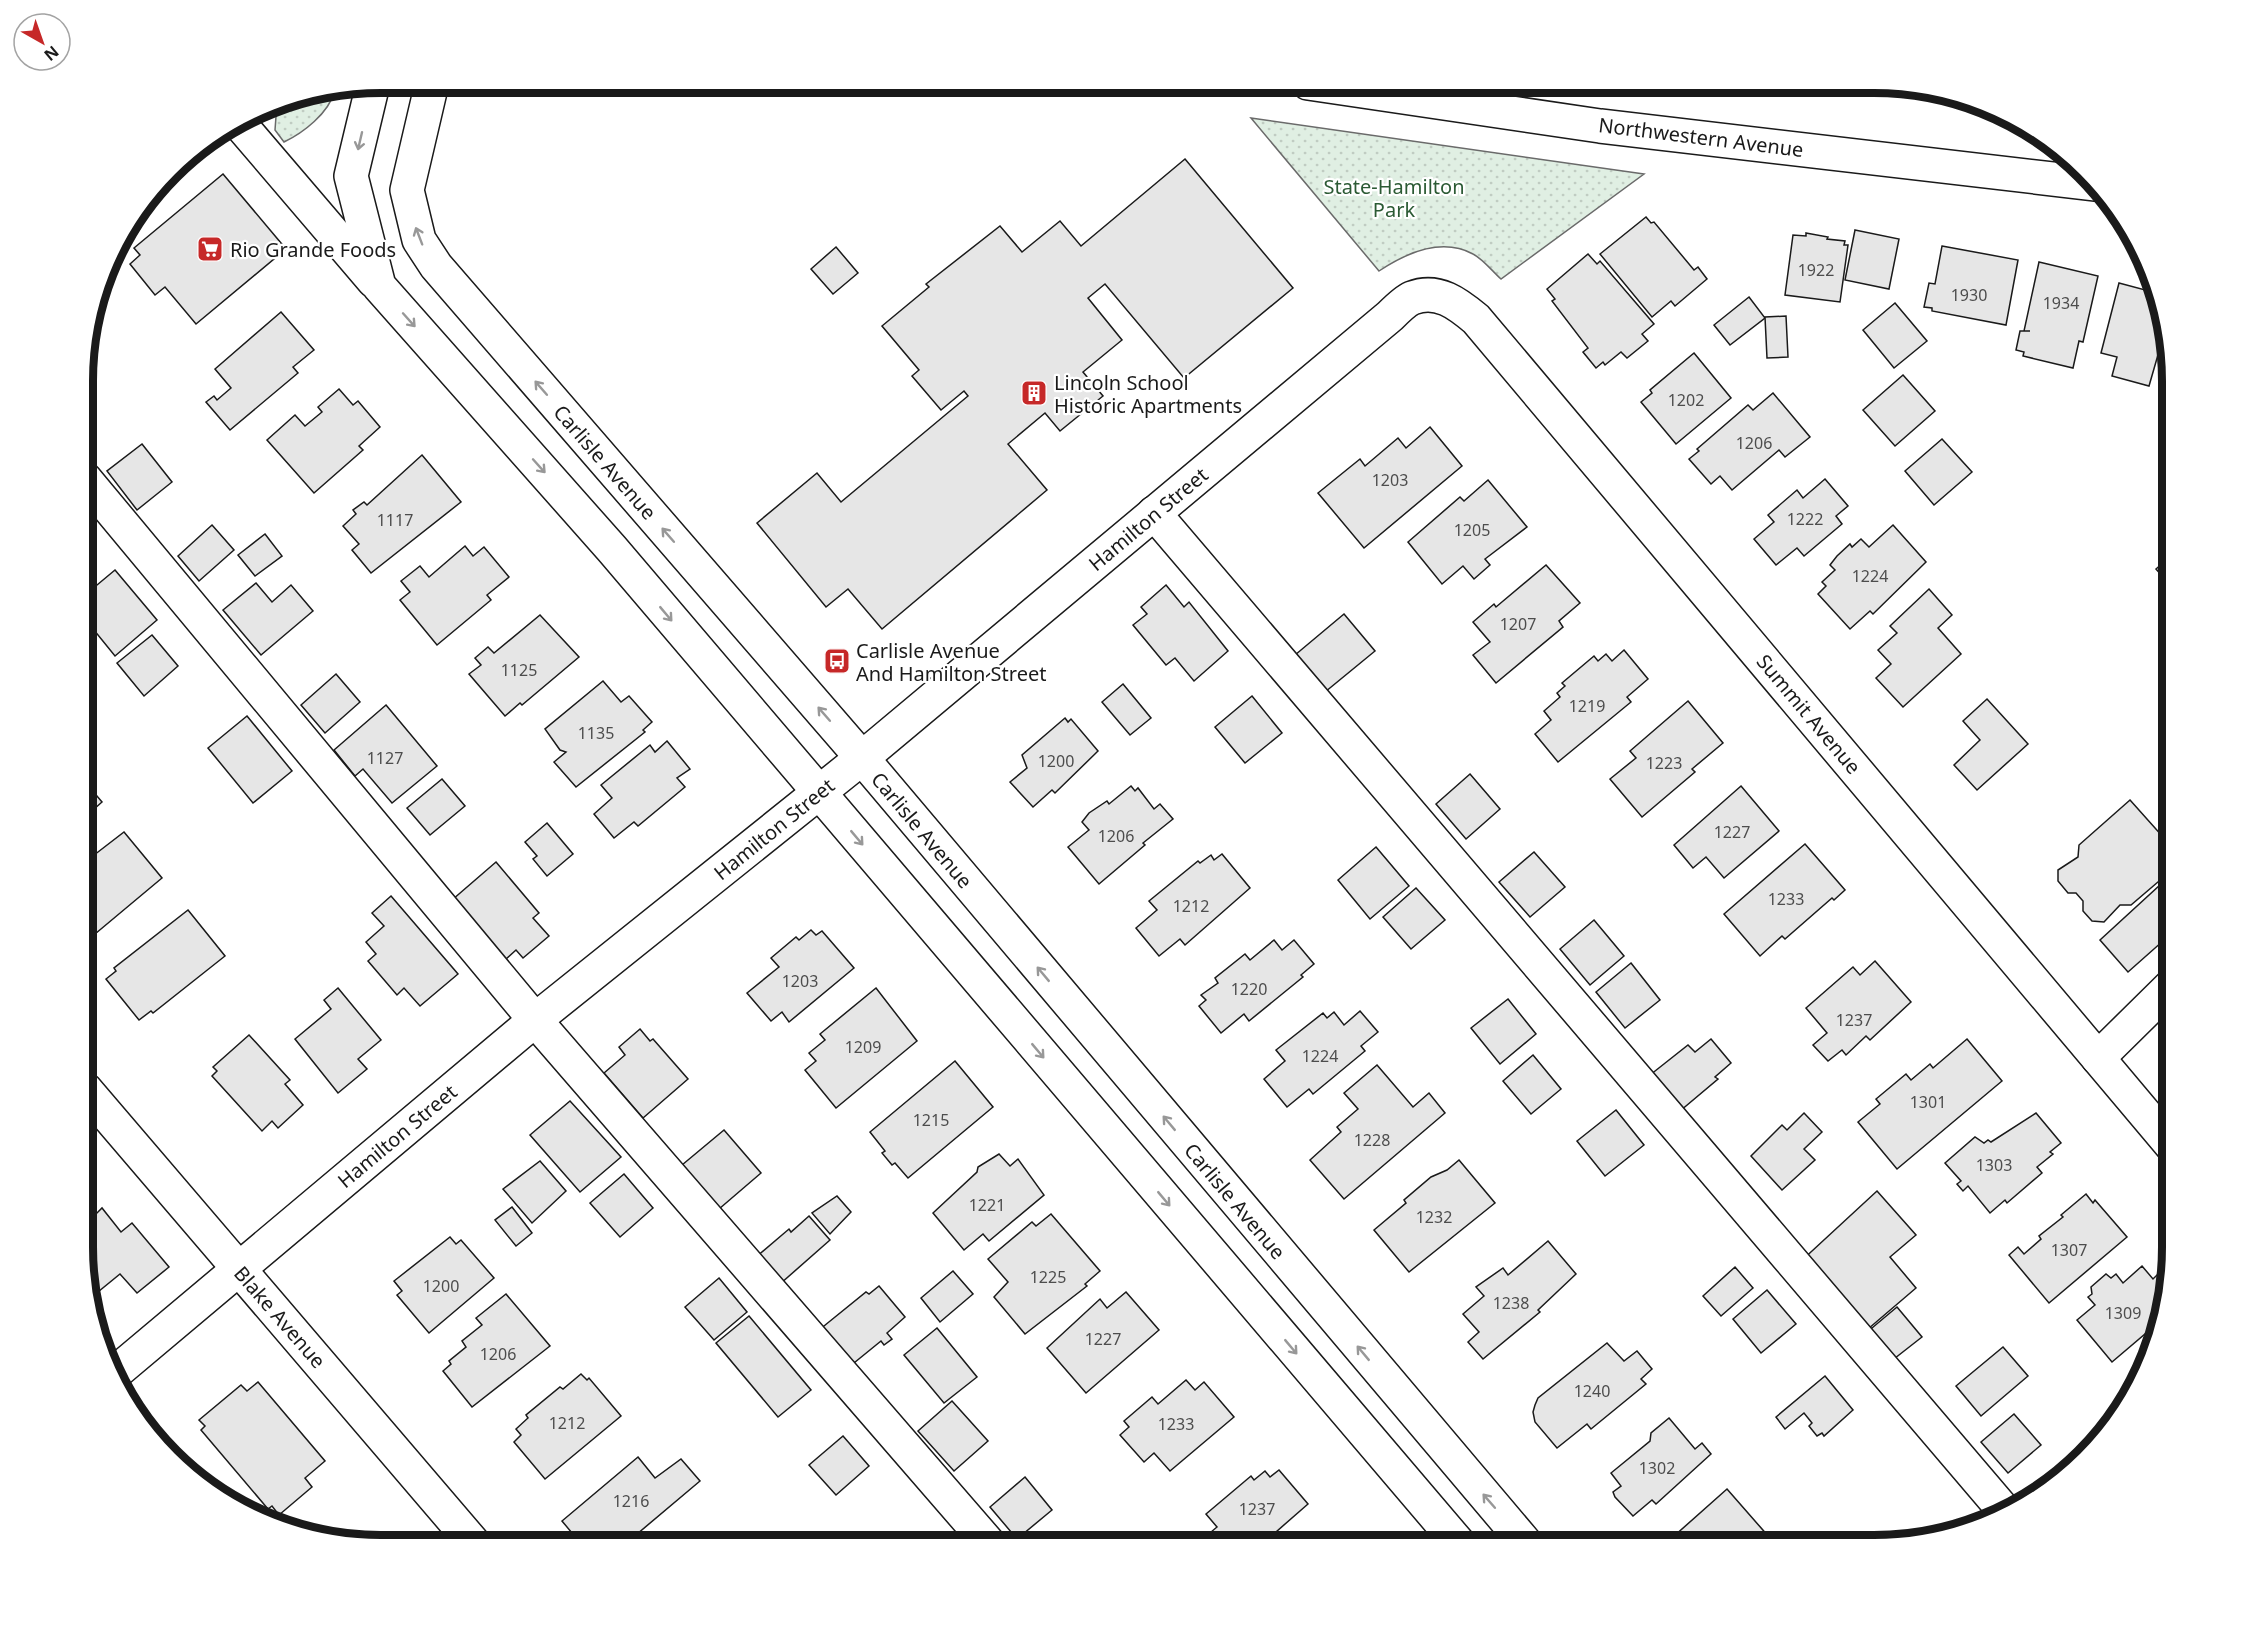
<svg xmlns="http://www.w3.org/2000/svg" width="2255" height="1628" font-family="'Noto Sans',sans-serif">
	<defs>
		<pattern id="grass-dots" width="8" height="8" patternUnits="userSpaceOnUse" patternTransform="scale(1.5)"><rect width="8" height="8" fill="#e0efe3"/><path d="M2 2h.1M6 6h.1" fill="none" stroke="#c0ccc2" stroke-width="1.8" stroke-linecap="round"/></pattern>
	</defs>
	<rect width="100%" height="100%" fill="#fff"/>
	<g fill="url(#grass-dots)" stroke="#6a6a6a" stroke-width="1.5">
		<path d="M334 92C329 113 303 133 284 142L275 130 277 103Z"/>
		<path d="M1251 118 1644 174 1501 279C1493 272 1483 259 1473 254 1441 237 1406 253 1379 271Z"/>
	</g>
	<g fill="#e6e6e6" stroke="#1a1a1a" stroke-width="1.5">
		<path d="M1185 159 1293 288 1184 378 1105 284 1088 298 1122 340 1083 372 1103 396 1060 431 1045 413 1008 444 1047 490 882 629 848 589 826 607 757 523 817 473 841 502 968 396 964 391 941 410 912 376 919 370 882 326 929 287 926 284 1000 226 1022 252 1060 221 1081 246Z"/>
		<path d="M223 174 286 249 196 324 165 287 155 295 130 264 140 255 134 248Z"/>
		<path d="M1646 217 1651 223 1654 222 1694 270 1698 267 1707 279 1675 306 1671 301 1652 317 1600 254Z"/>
		<path d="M1855 230 1899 239 1889 289 1845 280Z"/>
		<path d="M1806 233 1828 237 1827 239 1845 241 1844 245H1848L1840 302 1785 295 1793 235 1806 236Z"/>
		<path d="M1942 246 2018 260 2006 325 1932 311V308L1924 307 1929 283 1935 284Z"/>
		<path d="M836 247 858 273 833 294 811 269Z"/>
		<path d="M1588 254 1597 264 1600 261 1654 324 1642 334 1648 341 1627 358 1621 352 1605 365 1603 362 1596 368 1583 352 1588 348 1552 301 1555 299 1547 289Z"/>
		<path d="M2039 262 2098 276 2083 342 2079 341 2073 368 2023 356 2024 352 2016 350 2020 331H2030H2024Z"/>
		<path d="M2119 283 2153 292 2164 334 2149 386 2112 376 2117 357 2101 353Z"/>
		<path d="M1749 297 1765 318 1730 345 1714 325Z"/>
		<path d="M1895 303 1927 341 1894 368 1863 330Z"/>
		<path d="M281 312 314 350 293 367 298 373 230 430 206 402 214 396 217 400 231 388 215 369Z"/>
		<path d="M1786 316 1788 357 1767 358 1765 317Z"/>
		<path d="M1694 353 1731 398 1676 444 1641 402 1652 393 1650 390Z"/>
		<path d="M1903 375 1935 411 1895 446 1863 410Z"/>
		<path d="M339 389 353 405 358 401 380 427 359 446 363 450 314 493 267 440 295 415 305 426 322 412 318 407Z"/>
		<path d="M1773 393 1810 437 1785 457 1779 450 1732 490 1720 476 1711 484 1689 459 1699 451 1697 449 1748 405 1753 410Z"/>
		<path d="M1430 427 1462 466 1364 548 1318 493 1360 459 1365 466 1398 438 1406 448Z"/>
		<path d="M1942 439 1972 472 1934 505 1905 471Z"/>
		<path d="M142 444 172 482 137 510 107 471Z"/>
		<path d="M422 455 461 502 371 573 352 550 359 544 343 526 356 514 353 510 364 502 367 505Z"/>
		<path d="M1825 479 1848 506 1836 516 1842 524 1804 556 1797 548 1776 565 1754 539 1774 522 1768 515 1797 490 1803 498Z"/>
		<path d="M1488 480 1527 527 1485 559 1490 565 1474 579 1463 566 1442 584 1408 542 1460 497 1464 501Z"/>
		<path d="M212 525 234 550 199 581 178 556Z"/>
		<path d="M1893 525 1926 562 1873 614 1870 611 1850 629 1818 594 1826 586 1822 582 1835 570 1830 565 1837 556 1850 544 1852 547 1861 539 1869 547Z"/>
		<path d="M265 534 282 556 255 576 238 555Z"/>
		<path d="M85 539 92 547 85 553Z"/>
		<path d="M465 546 473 556 484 547 509 577 487 595 491 600 437 645 400 600 410 592 401 581 420 566 429 577Z"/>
		<path d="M2172 555V587L2156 569Z"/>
		<path d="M1546 565 1580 603 1559 621 1563 627 1496 683 1473 655 1490 642 1473 622 1494 604 1496 607Z"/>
		<path d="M115 570 157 620 115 656 85 619V595Z"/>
		<path d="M256 583 272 602 291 585 313 611 261 655 223 610Z"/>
		<path d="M1166 585 1184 607 1189 602 1228 651 1194 681 1175 658 1166 665 1133 625 1147 614 1141 607Z"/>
		<path d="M1929 589 1952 615 1938 628 1961 654 1903 707 1876 678 1891 664 1878 650 1897 633 1890 626Z"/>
		<path d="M1344 614 1375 651 1325 692 1295 655Z"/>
		<path d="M540 615 579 657 522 705 520 703 505 716 469 674 481 665 475 658 488 647 494 653Z"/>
		<path d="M2172 633V645L2166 638Z"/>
		<path d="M152 635 178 666 144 696 117 663Z"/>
		<path d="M1624 650 1648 679 1627 697 1631 702 1558 762 1535 734 1551 720 1544 711 1560 697 1557 693 1565 686 1562 683 1594 656 1598 661 1606 654 1612 661Z"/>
		<path d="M336 674 360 702 325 733 301 705Z"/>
		<path d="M603 681 621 702 629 696 652 722 643 730 645 732 576 787 554 762 566 752 560 750 545 729Z"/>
		<path d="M1123 684 1151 718 1130 735 1102 702Z"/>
		<path d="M1252 696 1282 733 1245 763 1215 727Z"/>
		<path d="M1987 699 2028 744 1977 790 1954 765 1980 740 1963 721Z"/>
		<path d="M1688 701 1723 743 1692 769 1695 772 1642 817 1610 779 1636 758 1630 751Z"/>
		<path d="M386 705 437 766 392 803 363 769 355 776 334 750Z"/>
		<path d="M247 716 292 771 253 803 208 748Z"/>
		<path d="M1065 718 1068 722 1071 719 1098 751 1055 793 1052 790 1033 807 1010 782 1027 768 1022 755Z"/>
		<path d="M667 741 690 769 677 778 685 787 638 826 634 822 614 838 594 814 612 798 601 785 650 745 655 752Z"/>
		<path d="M1470 774 1500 809 1466 839 1436 804Z"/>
		<path d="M442 779 465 806 430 835 407 808Z"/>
		<path d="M85 782 102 802 85 817Z"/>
		<path d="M1131 786 1135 791 1138 788 1154 809 1160 804 1173 819 1143 843 1145 845 1099 884 1068 847 1089 830 1082 822 1089 813 1107 801 1109 804Z"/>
		<path d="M1741 786 1779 831 1724 878 1706 857 1693 868 1674 845Z"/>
		<path d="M2130 800 2172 847V870L2131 905H2120L2104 922 2092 921 2083 911V901L2076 893H2068L2058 881V870L2078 857 2079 845Z"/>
		<path d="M547 823 573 854 547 876 533 859 537 856 525 842Z"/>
		<path d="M124 832 162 878 89 939 85 934V862Z"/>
		<path d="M1805 844 1845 890 1834 900 1832 898 1785 939 1782 936 1760 956 1724 914Z"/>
		<path d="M1376 847 1409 886 1370 919 1338 880Z"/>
		<path d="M1534 852 1565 887 1530 917 1499 882Z"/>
		<path d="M1222 854 1250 888 1185 945 1180 939 1159 956 1136 928 1157 910 1149 901 1198 861 1200 863 1211 855 1214 860Z"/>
		<path d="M496 862 539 913 533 918 549 936 523 958 516 950 506 959 452 900Z"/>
		<path d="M2172 874V933L2128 972 2100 940Z"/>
		<path d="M1416 888 1445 920 1411 949 1383 917Z"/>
		<path d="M391 896 458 974 420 1006 404 988 397 995 368 961 376 954 366 942 384 926 372 913Z"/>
		<path d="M188 910 225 956 153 1013 151 1011 139 1020 106 979 116 971 114 968Z"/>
		<path d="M1594 920 1624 956 1590 985 1560 949Z"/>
		<path d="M811 930 816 935 822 931 854 968 789 1022 782 1012 771 1021 747 993 779 967 771 958 796 937 799 940Z"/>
		<path d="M1274 940 1282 950 1294 940 1314 964 1301 975 1303 977 1249 1021 1244 1014 1221 1033 1199 1006 1206 1000 1201 995 1218 983 1215 978 1245 954 1250 960Z"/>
		<path d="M1875 961 1911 1002 1870 1040 1866 1036 1846 1055 1842 1050 1828 1061 1813 1045 1827 1033 1806 1008 1853 967 1860 975Z"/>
		<path d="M1631 963 1660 1000 1625 1028 1596 992Z"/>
		<path d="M338 988 381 1040 358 1059 367 1069 338 1093 295 1039 331 1009 324 1000Z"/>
		<path d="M876 988 917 1041 836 1108 805 1070 816 1061 809 1053 825 1040 820 1034Z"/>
		<path d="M1508 999 1536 1034 1500 1064 1471 1028Z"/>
		<path d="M1360 1011 1378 1032 1361 1046 1365 1051 1313 1094 1309 1089 1287 1107 1264 1079 1285 1061 1276 1050 1323 1013 1327 1018 1334 1012 1344 1025Z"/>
		<path d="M640 1029 650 1041 653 1039 688 1079 643 1118 604 1073 625 1055 619 1047Z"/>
		<path d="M249 1035 290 1080 285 1084 303 1105 278 1128 272 1121 262 1131 212 1076 217 1071 213 1067Z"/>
		<path d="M1711 1039 1731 1063 1715 1077 1718 1079 1680 1111 1650 1075 1688 1045 1695 1052Z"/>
		<path d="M1967 1039 2002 1081 1897 1169 1858 1122 1880 1104 1876 1099 1906 1074 1911 1080 1930 1064 1933 1068Z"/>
		<path d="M1533 1055 1561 1089 1531 1114 1503 1081Z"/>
		<path d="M955 1061 993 1107 908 1178 895 1163 892 1165 882 1153 885 1151 870 1132Z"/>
		<path d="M1377 1065 1413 1107 1429 1093 1445 1113 1344 1199 1310 1160 1341 1132 1337 1127 1358 1109 1344 1093Z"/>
		<path d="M570 1101 621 1157 580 1192 530 1135Z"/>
		<path d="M1616 1110 1644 1145 1605 1176 1577 1141Z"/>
		<path d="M1804 1113 1822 1132 1804 1149 1815 1160 1782 1190 1751 1156 1782 1125 1787 1130Z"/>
		<path d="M2036 1113 2061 1143 2050 1152 2053 1154 2037 1167 2042 1173 2007 1203 2005 1200 1990 1213 1968 1186 1963 1191 1957 1184 1961 1181 1945 1163 1975 1137 1984 1143 1988 1140 1991 1142Z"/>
		<path d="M724 1130 761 1173 719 1209 682 1165Z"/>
		<path d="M999 1154 1010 1166 1018 1159 1044 1195 989 1241 983 1234 964 1250 933 1213 977 1172 978 1167Z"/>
		<path d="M1459 1160 1495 1203 1409 1272 1374 1230 1406 1203 1404 1200 1431 1177 1447 1170Z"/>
		<path d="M540 1161 566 1191 532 1223 503 1189Z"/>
		<path d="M624 1174 653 1208 620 1237 590 1203Z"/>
		<path d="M1877 1191 1916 1235 1890 1257 1916 1288 1861 1335 1799 1263Z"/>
		<path d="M2086 1194 2093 1203 2095 1200 2127 1237 2049 1303 2009 1255 2018 1247 2024 1254 2041 1239 2039 1236 2063 1217 2061 1215Z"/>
		<path d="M837 1196 851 1212 830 1234 812 1213Z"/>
		<path d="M85 1198 97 1213 102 1208 121 1232 132 1223 169 1267 137 1293 120 1274 93 1296 86 1288Z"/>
		<path d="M512 1207 532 1233 516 1246 495 1220Z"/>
		<path d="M1051 1214 1100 1271 1085 1284 1087 1286 1025 1334 994 1297 1008 1282 988 1259 1032 1222 1036 1226Z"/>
		<path d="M809 1216 830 1240 780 1284 756 1257 789 1229 791 1232Z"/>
		<path d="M450 1237 456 1244 461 1240 494 1278 429 1333 397 1295 402 1291 394 1281Z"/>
		<path d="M1548 1241 1576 1274 1538 1310 1540 1312 1483 1359 1468 1342 1479 1332 1463 1314 1484 1296 1476 1287 1503 1268 1508 1275Z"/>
		<path d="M2142 1266 2153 1279 2157 1275 2167 1287 2159 1322 2112 1362 2077 1320 2095 1305 2088 1297 2092 1294 2091 1287 2106 1274 2111 1278 2116 1274 2123 1283Z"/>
		<path d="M1735 1267 1753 1288 1721 1316 1703 1296Z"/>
		<path d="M953 1271 973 1294 940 1322 921 1298Z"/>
		<path d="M719 1278 747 1312 714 1340 685 1307Z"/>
		<path d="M879 1286 905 1317 887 1333 892 1339 884 1345 881 1341 849 1367 819 1330 866 1292 869 1294Z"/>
		<path d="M1767 1290 1796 1324 1761 1353 1733 1319Z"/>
		<path d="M1126 1292 1159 1330 1086 1393 1047 1348 1100 1299 1107 1308Z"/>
		<path d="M506 1294 550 1346 472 1407 443 1371 451 1364 449 1361 466 1347 462 1341 482 1325 476 1318Z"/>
		<path d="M1897 1307 1922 1337 1890 1362 1866 1333Z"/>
		<path d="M749 1316 811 1390 778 1417 716 1343Z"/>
		<path d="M937 1328 977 1377 944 1403 904 1355Z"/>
		<path d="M1607 1343 1624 1361 1637 1351 1652 1369 1641 1379 1646 1384 1591 1429 1587 1424 1557 1448 1535 1422 1533 1412 1535 1405 1538 1398Z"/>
		<path d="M2003 1347 2028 1376 1981 1416 1956 1386Z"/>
		<path d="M581 1374 587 1380 589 1378 621 1416 545 1479 514 1442 521 1435 516 1429 528 1418 526 1415 560 1387 563 1389Z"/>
		<path d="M1825 1376 1853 1410 1824 1436 1822 1433 1817 1436 1809 1426 1812 1423 1804 1413 1785 1429 1776 1417Z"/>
		<path d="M1186 1380 1195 1390 1204 1382 1234 1417 1170 1471 1154 1453 1144 1462 1120 1435 1129 1427 1124 1421 1152 1397 1158 1404Z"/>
		<path d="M258 1382 325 1461 305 1478 312 1487 279 1515 272 1506 268 1509 201 1430 205 1426 199 1420 241 1385 247 1391Z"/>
		<path d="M952 1401 988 1441 954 1471 918 1431Z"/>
		<path d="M2014 1414 2041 1445 2008 1473 1981 1442Z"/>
		<path d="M1669 1418 1695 1449 1702 1443 1711 1454 1656 1504 1652 1500 1633 1516 1615 1497 1613 1492 1621 1486 1611 1473 1650 1441 1651 1433Z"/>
		<path d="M843 1436 869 1466 836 1495 809 1465Z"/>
		<path d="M638 1457 655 1478 681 1459 700 1481 624 1545H582L562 1521Z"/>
		<path d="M1279 1470 1308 1504 1261 1545H1200L1198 1543 1217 1527 1206 1514 1251 1476 1254 1480 1265 1471 1270 1477Z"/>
		<path d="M1025 1477 1052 1510 1017 1539 990 1507Z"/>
		<path d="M1727 1489 1769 1537 1758 1545H1664Z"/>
		<path d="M1953 1523 1960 1532 1936 1537Z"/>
		<path d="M698 1533 702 1538 705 1535 713 1545H684Z"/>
		<path d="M359 1538 365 1545 353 1543Z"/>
	</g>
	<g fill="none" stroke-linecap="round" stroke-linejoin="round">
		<g stroke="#1a1a1a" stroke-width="36">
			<g id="minor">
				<path d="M432 83 407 190 419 240 436 266 862 758 1527 1545"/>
				<path d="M373 84 351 176 379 286 612 549 1460 1545"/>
				<path d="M239 123 374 281"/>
				<path d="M85 479 535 1020 990 1545"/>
				<path d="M1154 513 2007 1514"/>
				<path d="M2098 1058 2172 985"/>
				<path d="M85 1089 475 1545"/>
				<path d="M115 1373 535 1020 862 758 1390 316C1396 310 1405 301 1412 298 1438 288 1458 304 1476 319L2172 1146"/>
			</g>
		</g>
		<g stroke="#1a1a1a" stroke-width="36">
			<path id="major" d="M1308 83 1600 126 2096 184"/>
		</g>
		<use href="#minor" stroke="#fff" stroke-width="33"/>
		<use href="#major" stroke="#fff" stroke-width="33"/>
	</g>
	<defs><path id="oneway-shaft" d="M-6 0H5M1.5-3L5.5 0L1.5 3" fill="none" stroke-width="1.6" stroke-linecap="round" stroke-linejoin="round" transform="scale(1.5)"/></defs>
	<g stroke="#989898">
		<use href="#oneway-shaft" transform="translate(360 141) rotate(103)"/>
		<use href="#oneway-shaft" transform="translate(419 236) rotate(-111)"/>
		<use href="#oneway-shaft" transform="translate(409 320) rotate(48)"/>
		<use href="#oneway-shaft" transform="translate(541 388) rotate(-131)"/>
		<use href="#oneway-shaft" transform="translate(539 466) rotate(48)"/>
		<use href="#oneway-shaft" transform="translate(668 535) rotate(-131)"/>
		<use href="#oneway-shaft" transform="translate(666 614) rotate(50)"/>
		<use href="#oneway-shaft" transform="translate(824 714) rotate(-131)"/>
		<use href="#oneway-shaft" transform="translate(857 838) rotate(50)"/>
		<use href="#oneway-shaft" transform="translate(1043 974) rotate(-130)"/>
		<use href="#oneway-shaft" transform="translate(1038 1051) rotate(50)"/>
		<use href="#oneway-shaft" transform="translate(1169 1123) rotate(-130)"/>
		<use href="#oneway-shaft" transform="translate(1164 1199) rotate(50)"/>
		<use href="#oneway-shaft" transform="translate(1291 1347) rotate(50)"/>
		<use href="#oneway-shaft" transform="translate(1363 1353) rotate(-130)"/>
		<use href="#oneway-shaft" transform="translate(1489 1501) rotate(-131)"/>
	</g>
	<defs>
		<g id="supermarket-square" transform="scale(1.35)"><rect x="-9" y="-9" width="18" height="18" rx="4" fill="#c62828" stroke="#fff"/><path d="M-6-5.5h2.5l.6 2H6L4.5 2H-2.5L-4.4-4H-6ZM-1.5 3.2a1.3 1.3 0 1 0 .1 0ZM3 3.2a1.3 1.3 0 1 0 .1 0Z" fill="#fff"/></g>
		<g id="building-square" transform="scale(1.35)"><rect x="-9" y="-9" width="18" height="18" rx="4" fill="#c62828" stroke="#fff"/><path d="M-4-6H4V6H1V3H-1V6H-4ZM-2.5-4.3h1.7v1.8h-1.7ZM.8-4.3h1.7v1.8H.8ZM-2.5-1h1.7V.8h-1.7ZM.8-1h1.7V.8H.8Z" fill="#fff"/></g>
		<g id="bus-square" transform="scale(1.35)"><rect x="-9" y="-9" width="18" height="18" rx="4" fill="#c62828" stroke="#fff"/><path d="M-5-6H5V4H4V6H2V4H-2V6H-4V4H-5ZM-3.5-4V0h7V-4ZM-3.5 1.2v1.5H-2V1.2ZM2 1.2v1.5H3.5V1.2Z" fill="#fff"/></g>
	</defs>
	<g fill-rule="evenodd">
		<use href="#supermarket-square" x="210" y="249"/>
		<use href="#building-square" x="1034" y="393"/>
		<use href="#bus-square" x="837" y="661"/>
	</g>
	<g text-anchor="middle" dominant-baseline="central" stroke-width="4.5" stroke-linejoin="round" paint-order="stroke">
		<g font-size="16" fill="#4d4d4d">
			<text x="1816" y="270">1922</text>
			<text x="1969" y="295">1930</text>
			<text x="2061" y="303">1934</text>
			<text x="1686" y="400">1202</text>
			<text x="1754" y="443">1206</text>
			<text x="1390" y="480">1203</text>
			<text x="1805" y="519">1222</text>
			<text x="395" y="520">1117</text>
			<text x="1472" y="530">1205</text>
			<text x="1870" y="576">1224</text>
			<text x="1518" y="624">1207</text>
			<text x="519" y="670">1125</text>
			<text x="1587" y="706">1219</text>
			<text x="596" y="733">1135</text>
			<text x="385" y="758">1127</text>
			<text x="1056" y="761">1200</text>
			<text x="1664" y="763">1223</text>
			<text x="1732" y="832">1227</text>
			<text x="1116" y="836">1206</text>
			<text x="1786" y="899">1233</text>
			<text x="1191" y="906">1212</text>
			<text x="800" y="981">1203</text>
			<text x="1249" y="989">1220</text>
			<text x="1854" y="1020">1237</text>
			<text x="863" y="1047">1209</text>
			<text x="1320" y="1056">1224</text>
			<text x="1928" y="1102">1301</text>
			<text x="931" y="1120">1215</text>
			<text x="1372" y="1140">1228</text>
			<text x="1994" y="1165">1303</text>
			<text x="987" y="1205">1221</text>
			<text x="1434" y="1217">1232</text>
			<text x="2069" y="1250">1307</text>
			<text x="1048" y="1277">1225</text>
			<text x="441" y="1286">1200</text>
			<text x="1511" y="1303">1238</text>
			<text x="2123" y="1313">1309</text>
			<text x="1103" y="1339">1227</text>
			<text x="498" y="1354">1206</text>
			<text x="1592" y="1391">1240</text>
			<text x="567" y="1423">1212</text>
			<text x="1176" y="1424">1233</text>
			<text x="1657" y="1468">1302</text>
			<text x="631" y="1501">1216</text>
			<text x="1257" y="1509">1237</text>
		</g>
		<g font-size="20" fill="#1a1a1a" stroke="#fff">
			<text transform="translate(1701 137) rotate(7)">Northwestern Avenue</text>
			<text transform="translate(605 462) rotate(49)">Carlisle Avenue</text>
			<text transform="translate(1148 519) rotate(-40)">Hamilton Street</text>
			<text transform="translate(1809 714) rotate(50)">Summit Avenue</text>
			<text transform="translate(774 829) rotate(-39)">Hamilton Street</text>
			<text transform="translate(922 830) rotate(50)">Carlisle Avenue</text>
			<text transform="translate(397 1136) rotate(-40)">Hamilton Street</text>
			<text transform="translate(1235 1201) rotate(50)">Carlisle Avenue</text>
			<text transform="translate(280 1317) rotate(49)">Blake Avenue</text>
		</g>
		<g font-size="20" fill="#2b5a34" stroke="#fff">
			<text x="1394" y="186">State-Hamilton<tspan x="1394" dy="23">Park</tspan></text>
		</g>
		<g font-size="20" fill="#1a1a1a" stroke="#fff" text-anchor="start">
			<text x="230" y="249">Rio Grande Foods</text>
			<text x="1054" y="382">Lincoln School<tspan x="1054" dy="23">Historic Apartments</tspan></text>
			<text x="856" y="650">Carlisle Avenue<tspan x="856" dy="23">And Hamilton Street</tspan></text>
		</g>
	</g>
	<path d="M0 0H2255V1628H0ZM381 93H1874A288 288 0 0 1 2162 381V1247A288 288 0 0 1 1874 1535H381A288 288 0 0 1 93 1247V381A288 288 0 0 1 381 93Z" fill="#fff" fill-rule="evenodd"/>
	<path fill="none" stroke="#1a1a1a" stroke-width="8" d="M381 93H1874A288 288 0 0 1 2162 381V1247A288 288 0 0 1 1874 1535H381A288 288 0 0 1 93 1247V381A288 288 0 0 1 381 93Z"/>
	<g transform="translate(42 42) rotate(140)"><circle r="28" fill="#ffffff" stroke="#a3a3a3" stroke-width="1.5"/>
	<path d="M0-4.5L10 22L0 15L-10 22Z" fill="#c62828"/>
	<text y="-9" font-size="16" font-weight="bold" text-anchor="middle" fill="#1a1a1a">N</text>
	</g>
</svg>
